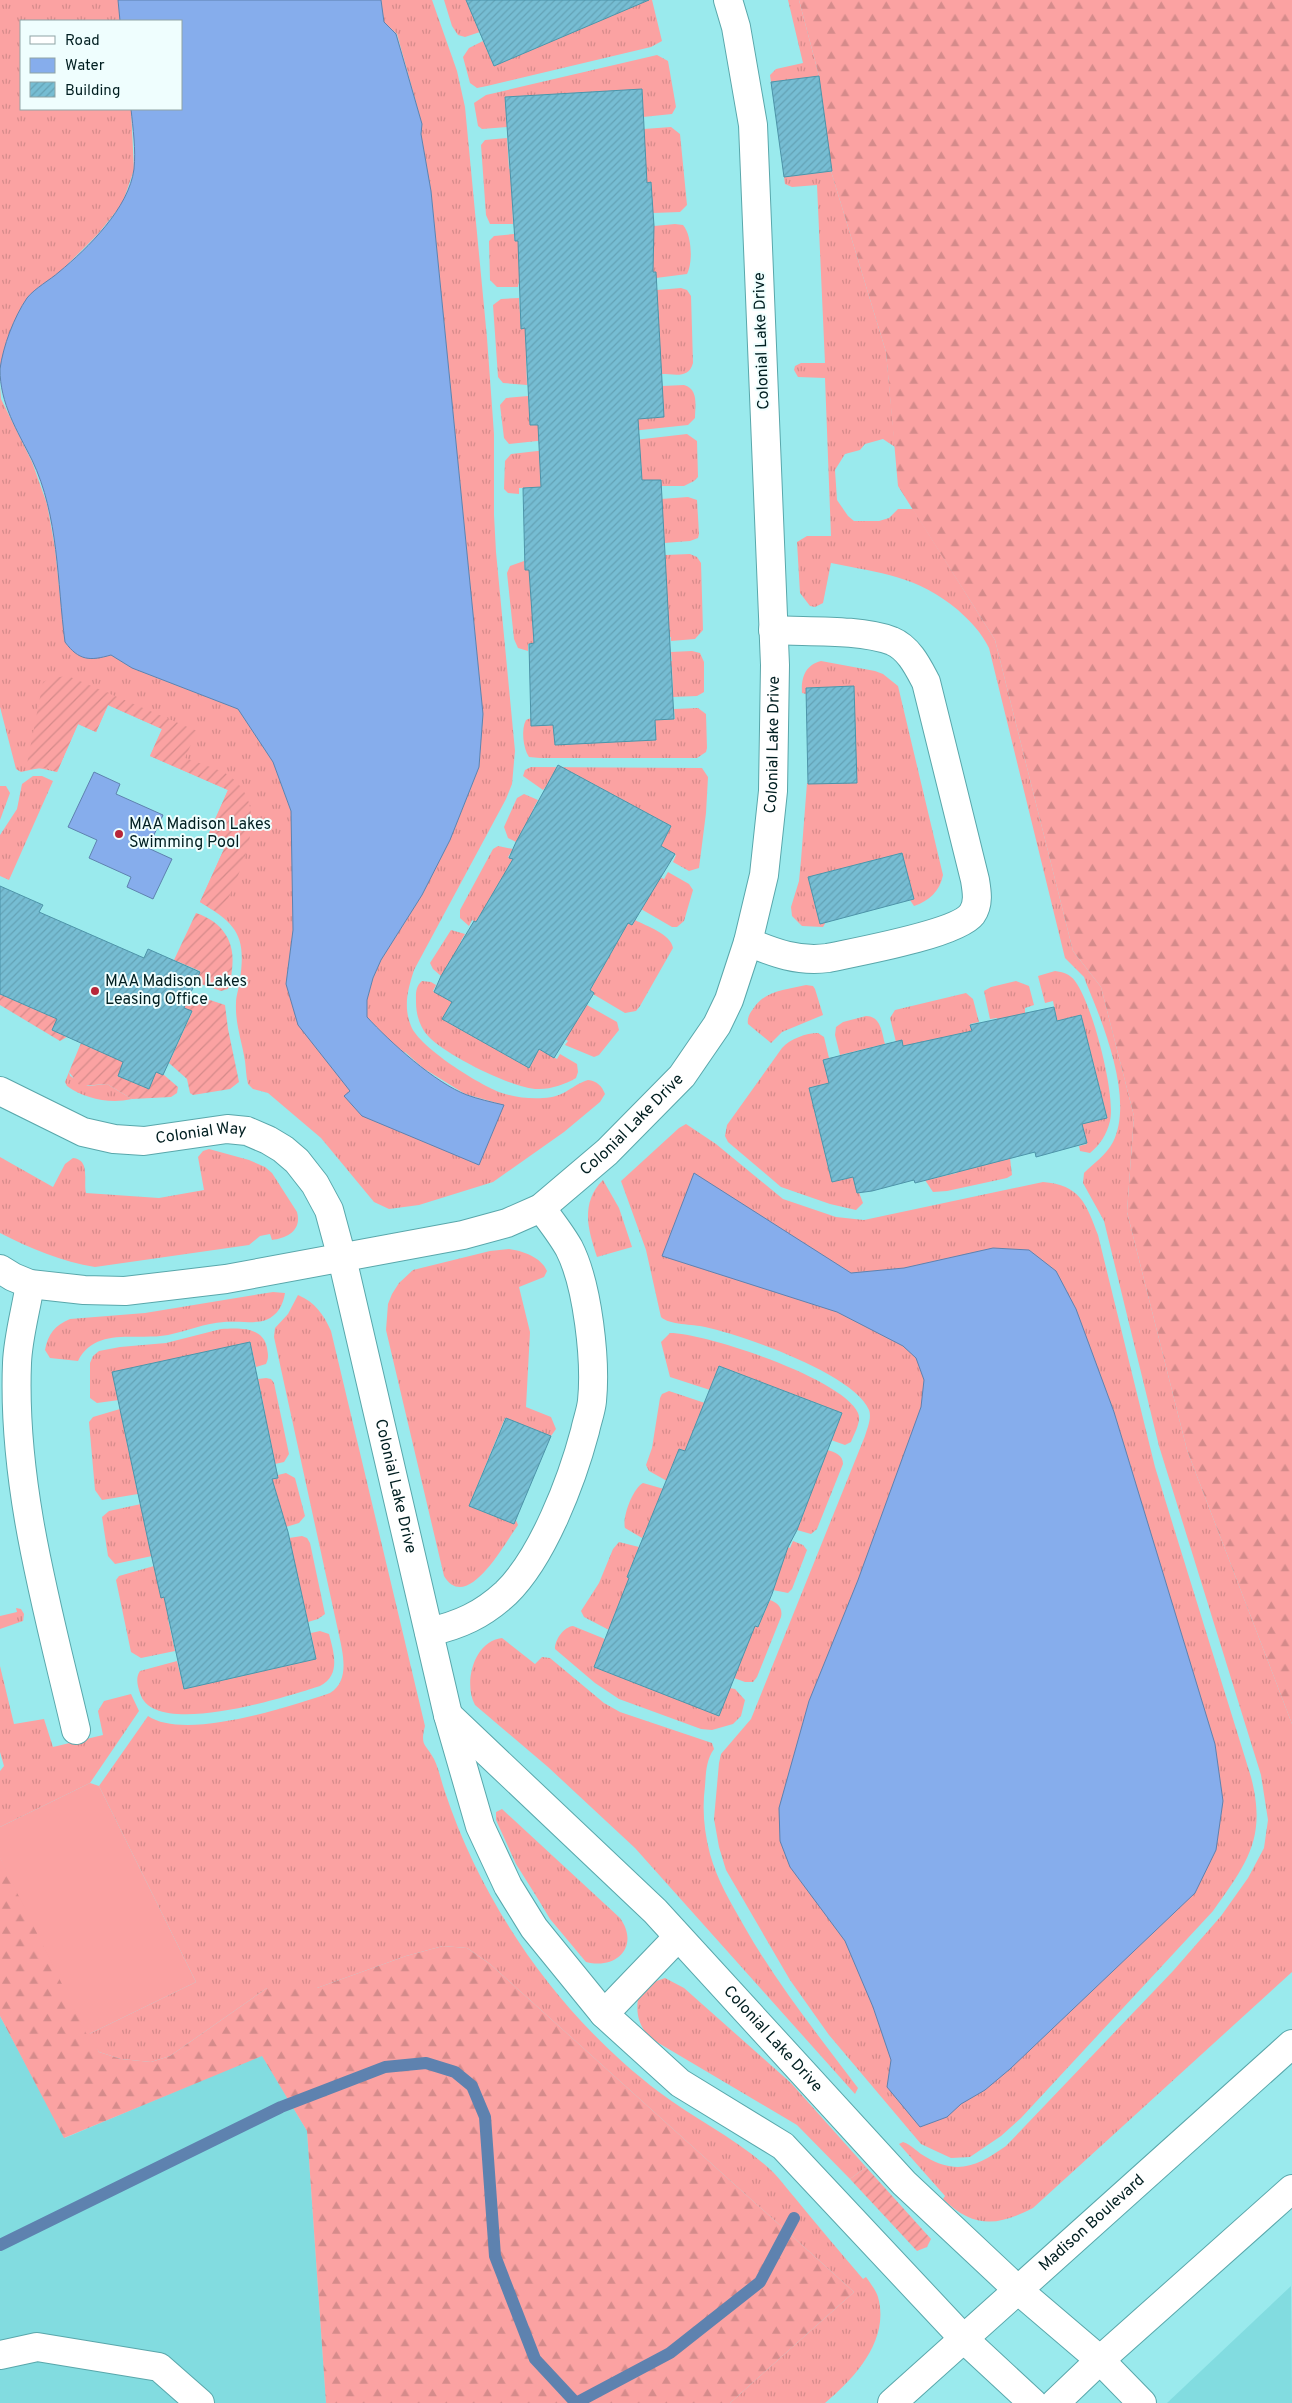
<svg xmlns="http://www.w3.org/2000/svg" width="1292" height="2403" font-family="Overpass,sans-serif">
	<defs>
		<pattern id="grass-tufts" width="24" height="20" patternUnits="userSpaceOnUse" patternTransform="scale(1.25)"><rect width="24" height="20" fill="#fba2a2"/><path d="M3 7l-1-3M5 7V3M7 7l1-3M15 17l-1-3M17 17v-4M19 17l1-3" fill="none" stroke="#d58b8b"/></pattern>
		<pattern id="forest-firs" width="22" height="20" patternUnits="userSpaceOnUse" patternTransform="scale(1.25)"><rect width="22" height="20" fill="#fba2a2"/><path d="M5 1l3.5 6h-7zM16 11l3.5 6h-7z" fill="#d58b8b"/></pattern>
		<pattern id="garden-furrows" width="10" height="10" patternUnits="userSpaceOnUse" patternTransform="scale(1.25)"><rect width="10" height="10" fill="#fba2a2"/><path d="M-1 1l2-2M0 10L10 0M9 11l2-2" fill="none" stroke="#d58b8b"/></pattern>
		<pattern id="building-hatch" width="6" height="6" patternUnits="userSpaceOnUse" patternTransform="scale(1.25)"><rect width="6" height="6" fill="#76bdd3"/><path d="M-1 1l2-2M0 6l6-6M5 7l2-2" fill="none" stroke="#64a2b5"/></pattern>
	</defs>
	<rect width="100%" height="100%" fill="#9aeaed"/>
	<g fill="#82dce0">
		<path d="M0 2016 65 2138 262 2055 307 2131 326 2403H0Z"/>
		<path d="M1291 2286 1292 2403H1167Z"/>
	</g>
	<g fill="url(#grass-tufts)" fill-rule="evenodd">
		<path d="M0 0H118L120 21H21V109H131L134 170 122 204 98 234 61 271 28 298 10 333 0 369Z"/>
		<path d="M381 0H432L457 71 465 107 487 338 494 434V515L496 552 515 751 512 784 506 799 414 970C408 989 403 1006 411 1026 419 1047 479 1085 502 1093 515 1097 529 1099 543 1098 566 1097 571 1085 588 1080 597 1081 602 1086 605 1094L600 1102 564 1132 493 1182 419 1205 389 1209 374 1202 321 1138 268 1093 253 1089 248 1084C246 1076 246 1069 245 1061 242 1041 235 1024 236 1003 236 996 239 988 240 980 246 936 238 925 200 902L224 849 206 840 228 790 150 756 162 729 108 705 96 732 78 724 57 772 39 768 21 772 16 769 0 707V387L1 399 32 462 47 504 55 548 65 642C77 657 93 660 111 655L132 668 238 709 273 762 291 811 293 930 286 984 404 1052 390 1041 367 1017V1000L373 978 381 960 422 895 450 840 479 767 483 714 431 191 421 134 422 124 397 34 384 22ZM405 1052 423 1068 465 1094 504 1105 376 1074Z"/>
		<path d="M444 0H477L468 4 480 32 465 37 458 35 452 26Z"/>
		<path d="M609 0H652L662 41 651 47 487 86 477 88 470 83 463 57 469 48 483 41 494 66 615 14Z"/>
		<path d="M788 0H799L819 76 771 82 770 75 776 69 803 63Z"/>
		<path d="M657 55 668 61 676 107 672 114 643 117 642 89 505 97 507 127 482 129 478 126 474 103 486 95Z"/>
		<path d="M671 127 680 134 687 205 680 212 653 213 651 182 636 184 644 129Z"/>
		<path d="M507 138 509 169 526 168 512 192 513 224H490L486 215 481 145 485 140Z"/>
		<path d="M831 171 886 352 895 447 883 439 865 444 860 450 845 454 835 470 837 500 848 516 854 521H879L889 518 898 509H913L995 640 1073 951 1101 987 1134 1116 1127 1212 1187 1450 1292 1724V1972L1033 2208C998 2226 974 2229 943 2199L945 2196 899 2144 903 2142C912 2145 918 2153 926 2157 958 2176 979 2165 1006 2146L1173 1971 1221 1916 1248 1878 1264 1848 1268 1820 1261 1775 1159 1446 1104 1221 1083 1183 1084 1173C1094 1163 1106 1155 1113 1142 1134 1100 1104 1026 1087 985L1084 977 1065 958 989 648C981 632 971 622 958 610 918 576 880 573 831 563L823 603 815 607 810 606 800 593 797 542 807 536H831L825 378 798 377 794 370 795 366 801 363H825L817 185 792 187 785 184 784 177Z"/>
		<path d="M675 224 683 225C692 235 693 263 687 274L656 278V272L636 273 654 226Z"/>
		<path d="M514 234 515 241 533 240 536 282H519L518 287H497L490 280 489 241 494 236Z"/>
		<path d="M681 288 687 290 691 296 693 363C689 379 675 374 661 374L645 324 659 323 657 290Z"/>
		<path d="M519 298 521 328H537L539 353 526 354 527 385 503 383 498 377 493 305 501 299Z"/>
		<path d="M684 385C699 389 695 406 695 418L688 425 509 444 504 438 500 405 506 398 528 396 530 425 663 417 662 386Z"/>
		<path d="M687 434 697 441 698 477 694 481 684 486H660V480H642L641 461 541 487 519 488V494L508 493 504 489 505 461 511 454Z"/>
		<path d="M688 497 697 500 699 534 698 538 690 541 664 543 661 499Z"/>
		<path d="M690 554 697 557 701 563 703 630 695 639 671 641V637H668L665 555Z"/>
		<path d="M524 561 525 570H530L547 616 532 617 534 643 528 644V651L518 648 514 639 507 573 510 566Z"/>
		<path d="M692 651 700 653 704 662V692L697 696 673 697 672 667H657L656 662 672 661 671 652Z"/>
		<path d="M821 661 875 671 883 674 898 686 943 875C940 891 929 901 914 906L910 900 914 899 902 853 809 877 820 923 826 922 823 927 802 926 792 916 791 907 799 881 801 860 807 783H857L854 686 806 688V694L802 693C801 678 805 665 821 661Z"/>
		<path d="M698 708 706 714 707 748 706 752 697 758H540L529 757C523 748 521 729 526 720L531 718 532 726 553 725 555 745 656 740 655 720 675 719 674 709Z"/>
		<path d="M531 767 702 768 708 777 706 813 699 868 689 871 673 862 676 855 661 846 671 826 576 775 565 793 548 784 543 790 523 776 525 770Z"/>
		<path d="M33 776H42L53 781 9 880 0 876V835L17 809 22 784Z"/>
		<path d="M0 786H6L10 793 0 820Z"/>
		<path d="M524 794 538 800 533 809 537 812 516 842 508 838 504 827 517 798Z"/>
		<path d="M498 846 513 849 508 857 513 860 476 922 472 920 469 926 460 918V910L493 849Z"/>
		<path d="M668 872 689 884 693 890 684 921 677 927H672L641 909 657 876 664 879Z"/>
		<path d="M635 920C646 926 671 934 673 948L640 1006 636 1011 625 1013 593 994 594 992 590 990 628 923 632 925Z"/>
		<path d="M451 930 465 934 461 941 476 950 445 970 441 976 433 969 430 963Z"/>
		<path d="M1055 971C1063 972 1070 974 1075 981 1092 1003 1116 1094 1110 1121 1107 1134 1100 1145 1090 1153L1080 1151 1079 1146 1087 1144 1082 1124 1107 1117 1081 1015 1057 1021 1053 1001 1045 1003 1038 976Z"/>
		<path d="M422 981 431 982 436 985 433 991 452 1002 442 1019 529 1068 539 1049 557 1059 560 1054 577 1064 578 1072 576 1078C566 1084 552 1089 539 1089 515 1090 446 1055 429 1037 420 1028 416 1015 416 1002 416 994 415 987 422 981Z"/>
		<path d="M1016 981 1029 986 1034 1005 1025 1008V1013L1002 1036 997 1018 990 1019 984 991 991 987Z"/>
		<path d="M806 985 813 986 815 989 823 1015 782 1032 771 1043 748 1024C747 1019 749 1014 753 1009 765 990 786 990 806 985Z"/>
		<path d="M966 993 973 999 979 1022 970 1024 972 1031 903 1046 902 1040 896 1042 890 1018 895 1010Z"/>
		<path d="M587 1005 617 1022 619 1030 599 1055 594 1057 565 1045 568 1041 564 1038Z"/>
		<path d="M866 1016C881 1016 882 1033 885 1044L840 1055 835 1035 836 1027 843 1022Z"/>
		<path d="M818 1033 824 1037 829 1058 823 1060 829 1083 809 1088 832 1182 853 1177 863 1203 856 1210 830 1204 781 1187 728 1142 725 1136 727 1125 782 1048C790 1039 806 1033 818 1033Z"/>
		<path d="M69 1072 70 1076 88 1086 107 1084 132 1099C110 1104 85 1099 67 1086L65 1082Z"/>
		<path d="M686 1124 716 1144 783 1199 836 1217 864 1220 1043 1182C1080 1185 1086 1203 1098 1235L1155 1467 1251 1777C1267 1838 1247 1863 1213 1911L1021 2118 1001 2136 970 2157 951 2158 938 2152 921 2144 829 2035 790 1980 726 1870 719 1847 714 1819 719 1763 721 1754 751 1719 865 1436C867 1429 872 1418 869 1410 854 1374 742 1335 705 1327 693 1324 669 1325 661 1317L646 1250 621 1181 679 1128Z"/>
		<path d="M209 1149 249 1160 265 1167 272 1173 297 1212C302 1230 288 1238 272 1240L270 1234 260 1236 249 1245 95 1267C63 1262 29 1248 0 1233V1157L53 1187 65 1164 73 1158C91 1160 83 1181 86 1193L159 1198 204 1190 198 1157 203 1151Z"/>
		<path d="M953 1156 1010 1158 1012 1175 1007 1178 947 1191 933 1192 925 1180 957 1173Z"/>
		<path d="M603 1180 619 1208 632 1247 597 1257C588 1230 580 1203 603 1180Z"/>
		<path d="M509 1249C523 1251 541 1257 547 1271L544 1277 519 1287 530 1332 526 1407 551 1417 556 1429 551 1436 505 1418 469 1506 514 1524 516 1520 518 1525C505 1543 467 1614 444 1576L386 1330 388 1304 392 1294 399 1283 413 1270 490 1251Z"/>
		<path d="M273 1292 285 1293C283 1305 278 1315 266 1320 257 1324 235 1321 224 1322 205 1323 187 1331 168 1335 137 1341 95 1326 78 1361L50 1358 45 1350C48 1334 55 1325 70 1319L145 1313Z"/>
		<path d="M298 1295C315 1302 324 1315 331 1331L425 1726C420 1746 425 1743 434 1759 439 1769 441 1781 445 1792 483 1907 561 2018 659 2092 696 2120 739 2140 773 2172 781 2180 787 2189 795 2198 817 2225 840 2252 863 2279L866 2277C870 2283 876 2290 878 2297 890 2340 855 2378 825 2403H730L854 2292 490 1964 467 1948 443 1946 406 1956 317 1988H267L170 2056 151 2062 121 2059 99 2052 87 2035 196 1982 99 1786 148 1716C185 1741 289 1707 330 1693 350 1681 343 1654 339 1635L274 1337 275 1328 288 1314Z"/>
		<path d="M221 1329C238 1328 263 1326 267 1348 268 1354 269 1358 266 1364L256 1367 250 1342 113 1372 119 1400 97 1403 90 1398V1363L93 1356 99 1351 120 1347 166 1343Z"/>
		<path d="M670 1333C706 1333 844 1379 858 1413 862 1421 854 1434 851 1442L845 1445 831 1440 842 1413 719 1366 710 1390 670 1377 661 1342Z"/>
		<path d="M266 1378 271 1379 274 1383 289 1454 284 1462 275 1464 269 1433 250 1415 265 1412 258 1379Z"/>
		<path d="M669 1391 705 1403 706 1438 667 1481 649 1471 646 1465 652 1448 660 1398 662 1394Z"/>
		<path d="M120 1409 138 1494 102 1500 95 1490 89 1422 93 1417Z"/>
		<path d="M827 1450C835 1452 843 1455 843 1464L817 1529 811 1534 797 1530 807 1504 794 1498Z"/>
		<path d="M286 1473 295 1478 305 1516 299 1523 286 1527 258 1482 278 1478V1475Z"/>
		<path d="M643 1483 664 1489 661 1536 646 1530 642 1538 625 1528C622 1517 633 1488 643 1483Z"/>
		<path d="M141 1504 152 1556 115 1564 108 1556 102 1517 109 1511Z"/>
		<path d="M302 1536 307 1538 310 1543 325 1614 318 1619 308 1622 289 1538Z"/>
		<path d="M773 1541 790 1548 793 1541 803 1545 807 1550 792 1589 788 1593 773 1590Z"/>
		<path d="M619 1542 639 1547 627 1577 645 1584 620 1602 609 1630 584 1617 581 1611 599 1583 613 1549Z"/>
		<path d="M154 1566 161 1597 178 1594 183 1616 168 1619 175 1651 141 1658 131 1652 116 1580 119 1576Z"/>
		<path d="M770 1600C778 1603 783 1608 781 1617L757 1677 753 1682H745L734 1678 742 1621 758 1627Z"/>
		<path d="M16 1608 21 1609 24 1614 23 1621 0 1629V1616L17 1612Z"/>
		<path d="M573 1626 605 1639 594 1667 719 1715 730 1688 735 1689 745 1700 741 1716 733 1724 712 1730 701 1729 619 1699 595 1683 555 1649C555 1639 564 1627 573 1626Z"/>
		<path d="M320 1631 329 1634C334 1653 341 1675 320 1686 289 1696 153 1740 140 1693 138 1687 135 1678 140 1671L177 1661 184 1689 316 1659 311 1633Z"/>
		<path d="M502 1638 535 1664 542 1657 550 1658 604 1703 620 1712 712 1743 714 1749C706 1760 706 1773 705 1786 702 1809 704 1831 710 1854 717 1880 731 1903 744 1926 777 1984 818 2035 858 2088L855 2094 635 1848 548 1767 475 1705C463 1683 474 1641 502 1638Z"/>
		<path d="M0 1666 14 1724 44 1719 53 1747 103 1735 98 1711 104 1701 131 1694 139 1711 90 1783 0 1827V1771L4 1766 0 1752Z"/>
		<path d="M502 1809 620 1918C640 1946 617 1970 586 1962L550 1919 538 1899 516 1864 496 1820V1812Z"/>
		<path d="M665 1978 684 1988 791 2083 866 2167 850 2179 797 2125 650 2038C638 2024 635 2012 639 1994L651 1983Z"/>
	</g>
	<g fill="url(#forest-firs)">
		<path d="M799 0H1292V1724L1187 1450 1127 1212 1134 1116 1101 987 1073 951 995 640 898 486 886 352 831 171 819 76Z"/>
		<path d="M0 1857 99 2052 121 2059 151 2062 170 2056 267 1988H317L406 1956 443 1946 467 1948 490 1964 854 2292 730 2403H326L307 2131 262 2056 64 2138 0 2016Z"/>
	</g>
	<g fill="url(#garden-furrows)">
		<path d="M68 676 197 731 185 758C198 763 213 767 225 773 277 805 239 872 222 913H218L200 902 224 849 206 840 228 790 150 756 162 729 108 705 96 732 78 724 57 772 46 768 26 769 43 682 51 678Z"/>
		<path d="M196 913C223 922 236 942 232 970 231 977 231 984 228 989L221 991 195 982 200 971 174 960Z"/>
		<path d="M189 993 225 1005 228 1029 238 1077 239 1082 230 1089 193 1095 190 1093 187 1079 169 1063 192 1012 184 1008Z"/>
		<path d="M0 994 57 1019 52 1030 67 1037 60 1041 0 1005Z"/>
		<path d="M81 1043 98 1051 102 1043 127 1054 118 1076 149 1089 156 1072 164 1075 178 1087 177 1093 171 1097 132 1099 107 1084 80 1086 69 1072Z"/>
		<path d="M866 2167 931 2239 927 2247 917 2251 850 2179Z"/>
	</g>
	<path fill="#fba2a2" d="M90 1783 99 1786 196 1982 87 2035 0 1858V1827Z"/>
	<g fill="#86adec" stroke="#5e82af">
		<path d="M118 0H381L384 22 396 34 422 124 421 134 431 191 483 714 479 767 450 840 422 895 381 960 373 978 367 1000V1017C390 1042 435 1083 467 1095 478 1099 491 1102 504 1105L479 1165 362 1116 344 1096 350 1091 298 1025 286 984 293 930 291 811 273 762 238 709 132 668 111 655C90 661 79 661 65 642 57 582 59 516 32 460 17 430 0 404 0 369 3 346 14 317 27 298 35 288 50 280 59 272 88 248 129 208 134 169 136 150 133 128 131 109H181V21H120Z"/>
		<path d="M94 772 120 784 116 794 163 815 148 848 172 859 153 899 127 887 131 877 89 858 97 840 68 827Z"/>
		<path d="M694 1173 851 1273 904 1268 993 1248 1029 1250 1056 1271 1076 1309 1114 1412 1215 1744 1223 1801 1216 1850 1195 1893 1010 2069 985 2090 961 2104 947 2117 920 2127 887 2087 891 2060 873 2007 845 1941 790 1867 780 1841 779 1808 809 1701 858 1580 921 1407 924 1380 916 1358 903 1346 837 1312 662 1256Z"/>
	</g>
	<g fill="none" stroke-linecap="round" stroke-linejoin="round">
		<g stroke="#5e82af" stroke-width="12">
			<path d="M0 2245 281 2107 385 2067 426 2063 455 2072 472 2086 485 2117 495 2256 535 2359 576 2403"/>
			<path d="M576 2403 670 2353 760 2282 794 2218"/>
		</g>
	</g>
	<g fill="url(#building-hatch)" stroke="#4d94a9">
		<path d="M466 0H649L494 66Z"/>
		<path d="M819 76 832 171 784 177 771 82Z"/>
		<path d="M642 89 647 183 651 182 654 226 653 272H656L664 417 638 419 642 480H661L674 719 655 720 656 740 555 745 553 725 531 726 529 644 534 643 529 570H525L523 488 541 487 538 425H530L525 328 521 329 518 241H515L505 97Z"/>
		<path d="M854 686 857 783 808 784 806 688Z"/>
		<path d="M558 765 671 826 661 846 675 854 632 925 628 923 590 990 594 993 554 1058 539 1049 529 1068 442 1019 452 1002 434 992 441 976 474 921 476 922 513 859 509 858 516 842Z"/>
		<path d="M902 853 914 899 820 924 808 877Z"/>
		<path d="M0 886 43 905 39 912 144 958 148 949 200 972 184 1008 192 1011 163 1075 156 1072 149 1089 118 1076 123 1062 52 1030 57 1019 0 994Z"/>
		<path d="M1054 1007 1057 1021 1081 1015 1107 1118 1082 1124 1087 1143 1036 1157 1035 1152 915 1183 914 1180 872 1191 857 1193 853 1177 832 1182 809 1088 829 1083 823 1060 902 1040 903 1046 972 1031 970 1025Z"/>
		<path d="M250 1342 278 1478 272 1479 288 1532 316 1659 184 1689 164 1597 161 1598 149 1545 112 1372Z"/>
		<path d="M719 1366 842 1413 797 1530 788 1547 772 1594 758 1627 755 1626 719 1716 594 1667 629 1578 627 1577 679 1449 685 1451Z"/>
		<path d="M506 1418 551 1436 514 1524 469 1506Z"/>
	</g>
	<g fill="none" stroke-linecap="round" stroke-linejoin="round">
		<g stroke="#59a7ab" stroke-width="30">
			<g id="minor">
				<path d="M748 942C775 953 798 962 828 958 856 952 957 934 972 914 979 904 977 892 975 880L926 682C918 667 909 648 892 641 860 629 808 632 773 630"/>
				<path id="s1" d="M0 1091 83 1132 114 1139 144 1141 227 1129 247 1131 268 1140 283 1149 297 1161 315 1184 329 1210 342 1258 448 1715 480 1826 508 1886 534 1928 604 2014 680 2083 783 2146 964 2339 1033 2403"/>
				<path id="s2" d="M0 1269 13 1277 30 1284 84 1290 125 1291 226 1279 463 1235 507 1223 541 1208 607 1152 682 1076 717 1025 729 1000 748 942 764 875 773 791 775 665 753 125 736 27 728 0"/>
				<path d="M30 1284C26 1310 18 1337 17 1363 12 1487 48 1610 76 1730"/>
				<path d="M429 1632C460 1625 482 1615 506 1593 543 1557 572 1480 585 1431 587 1421 591 1411 592 1401 596 1361 588 1285 569 1248 561 1234 551 1221 541 1208"/>
				<path id="s3" d="M448 1715 655 1911 904 2183 1018 2290 1100 2360 1142 2403"/>
				<path d="M604 2014 678 1937"/>
				<path d="M0 2355 37 2347 159 2367 200 2403"/>
			</g>
		</g>
		<g stroke="#59a7ab" stroke-width="30">
			<g id="major">
				<path id="s4" d="M892 2403 1292 2044"/>
				<path d="M1055 2403 1100 2360 1292 2189"/>
			</g>
		</g>
		<use href="#minor" stroke="#fff" stroke-width="28"/>
		<use href="#major" stroke="#fff" stroke-width="28"/>
	</g>
	<g fill="#b72639" stroke="#effefe" stroke-width="2">
		<circle cx="119" cy="834" r="5"/>
		<circle cx="95" cy="991" r="5"/>
	</g>
	<g text-anchor="middle" dominant-baseline="central" stroke-width="4" stroke-linejoin="round" paint-order="stroke">
		<g font-size="16" fill="#001e20" stroke="#effefe">
			<text transform="translate(762 341) rotate(-92)">Colonial Lake Drive</text>
			<text stroke="none"><textPath href="#s2" startOffset="1098">Colonial Lake Drive</textPath></text>
			<text stroke="none"><textPath href="#s2" startOffset="678">Colonial Lake Drive</textPath></text>
			<text stroke="none"><textPath href="#s1" startOffset="212">Colonial Way</textPath></text>
			<text stroke="none"><textPath href="#s1" startOffset="660">Colonial Lake Drive</textPath></text>
			<text stroke="none"><textPath href="#s3" startOffset="459">Colonial Lake Drive</textPath></text>
			<text stroke="none"><textPath href="#s4" startOffset="269">Madison Boulevard</textPath></text>
		</g>
		<g font-size="16" fill="#001e20" stroke="#effefe" text-anchor="start">
			<text x="129" y="825">MAA Madison Lakes<tspan x="129" dy="18">Swimming Pool</tspan></text>
			<text x="105" y="982">MAA Madison Lakes<tspan x="105" dy="18">Leasing Office</tspan></text>
		</g>
	</g>
	<rect x="20" y="20" width="162" height="90" fill="#effefe" stroke="#8fa4a5"/>
	<rect x="30" y="36" width="25" height="8" fill="#ffffff" stroke="#8fa4a5"/>
	<text x="65" y="45" font-size="15" fill="#001e20">Road</text>
	<rect x="30" y="58" width="25" height="15" fill="#86adec" stroke="#8fa4a5"/>
	<text x="65" y="70" font-size="15" fill="#001e20">Water</text>
	<rect x="30" y="82" width="25" height="15" fill="url(#building-hatch)" stroke="#8fa4a5"/>
	<text x="65" y="95" font-size="15" fill="#001e20">Building</text>
</svg>
